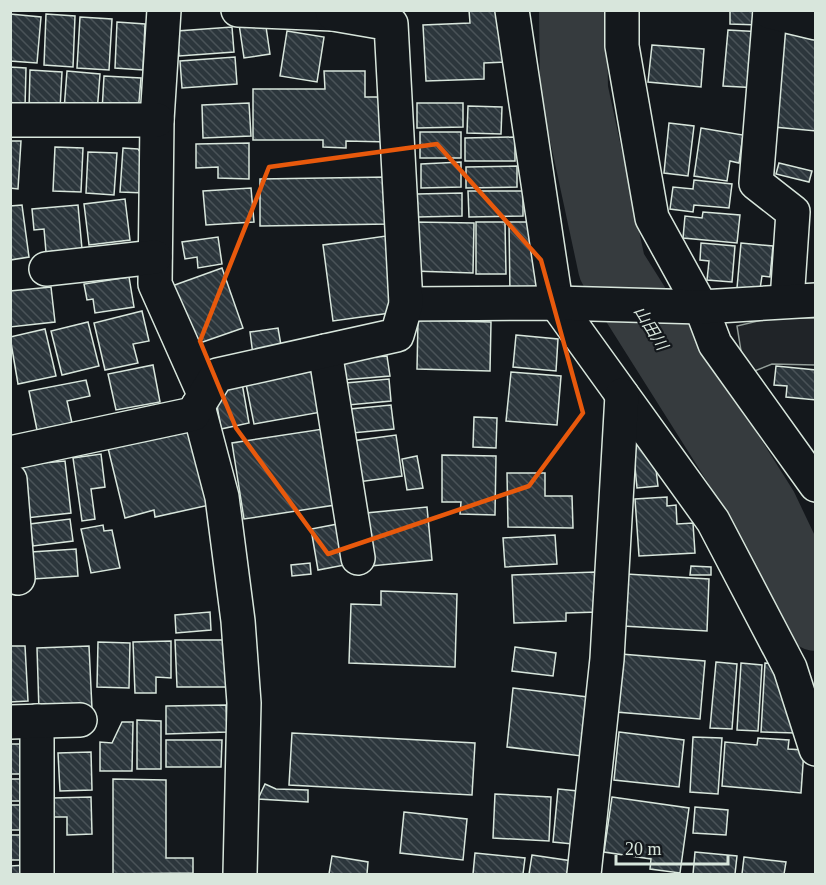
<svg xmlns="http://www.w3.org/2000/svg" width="826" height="885" font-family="'Times New Roman','Noto Sans JP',serif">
	<defs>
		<pattern id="building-back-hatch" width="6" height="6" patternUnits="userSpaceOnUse" patternTransform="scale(1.5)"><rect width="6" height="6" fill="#2c363c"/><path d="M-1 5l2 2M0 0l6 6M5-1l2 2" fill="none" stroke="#4a5358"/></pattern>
	</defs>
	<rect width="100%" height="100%" fill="#14181c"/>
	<path fill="#202428" stroke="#939e99" stroke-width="1.5" d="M770 318H815V365L772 364 752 372 742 357 737 326Z"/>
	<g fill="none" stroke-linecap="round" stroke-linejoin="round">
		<path stroke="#363b3e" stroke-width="68" d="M573 10 574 90 612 267 764 508 816 617"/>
	</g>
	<g fill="url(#building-back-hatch)" stroke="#d8e6dc" stroke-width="1.5">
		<path d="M469 10H504L506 62 484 63V79L426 81 423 25 470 23Z"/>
		<path d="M730 10H759V25L730 24Z"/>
		<path d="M10 14 41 17 37 63 10 61Z"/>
		<path d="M46 14 75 16 73 67 44 65Z"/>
		<path d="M80 17 112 19 109 70 77 68Z"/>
		<path d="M265 20 270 54 244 58 239 24Z"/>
		<path d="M117 22 145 24 143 70 115 68Z"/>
		<path d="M232 27 234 52 179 56 177 31Z"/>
		<path d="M728 30 763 32 759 88 723 86Z"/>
		<path d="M287 31 324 37 317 82 280 76Z"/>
		<path d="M782 33 816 36V131L774 127Z"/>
		<path d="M652 45 704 49 701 87 648 82Z"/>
		<path d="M235 57 237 84 182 88 180 61Z"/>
		<path d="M10 67 26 68 25 108H10Z"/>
		<path d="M30 70 62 72 60 109 29 108Z"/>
		<path d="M67 71 100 74 97 113 64 110Z"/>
		<path d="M324 71H365V97H389V142L346 141V148L323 147V140H253V89H325Z"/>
		<path d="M104 76 141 78 138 113 102 111Z"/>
		<path d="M249 103 251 136 203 138 202 105Z"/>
		<path d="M417 103H463V127L417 128Z"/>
		<path d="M468 106 502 107 501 134 467 133Z"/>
		<path d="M669 123 694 126 688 176 664 173Z"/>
		<path d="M701 128 743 135 739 163 730 161 727 181 694 176Z"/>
		<rect x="420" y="132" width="41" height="26"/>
		<path d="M515 137V161H465V138Z"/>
		<path d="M10 141H21L18 189 10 188Z"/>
		<path d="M249 143V179L218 178V167L196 168V144Z"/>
		<path d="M55 147 83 148 81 192 53 191Z"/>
		<path d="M123 148 138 149 147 161 145 193 120 192Z"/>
		<path d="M88 152 117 153 114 195 86 193Z"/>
		<path d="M461 162V187L421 188V164Z"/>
		<path d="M779 163 812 171 809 182 776 174Z"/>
		<path d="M517 166V187L466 188V167Z"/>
		<path d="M388 177 389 224 260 226V179Z"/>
		<path d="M694 180 732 184 729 208 694 205 693 212 670 209 673 187 693 189Z"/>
		<path d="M251 188 254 222 206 225 203 191Z"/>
		<path d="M468 191H523V216L469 217Z"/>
		<path d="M462 193V216L418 217 417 194Z"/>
		<path d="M125 199 130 240 89 245 84 204Z"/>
		<path d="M22 205 29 257 10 260V206Z"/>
		<path d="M78 205 82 249 46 252 44 229 34 230 32 209Z"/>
		<path d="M703 212 740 215 737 243 683 238 685 216 702 218Z"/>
		<path d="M414 222 474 223 473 273 413 271Z"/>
		<path d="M476 222H505L506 274H476Z"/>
		<path d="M509 222H536L537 295 510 296Z"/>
		<path d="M386 236 397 312 333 321 323 245Z"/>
		<path d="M218 237 222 264 198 268 197 257 185 259 182 242Z"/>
		<path d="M701 243 735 246 732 282 707 280 709 261 700 260Z"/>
		<path d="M741 243 773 246 770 277 762 276 760 289 737 288Z"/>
		<path d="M222 268 243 328 194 345 172 286Z"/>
		<path d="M129 277 134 307 95 313 93 299 87 300 84 284Z"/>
		<path d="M51 287 55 322 10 327V291Z"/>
		<path d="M142 311 149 341 133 344 138 363 105 370 94 323Z"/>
		<path d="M418 320 491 322 490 371 417 369Z"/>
		<path d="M88 322 99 366 62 375 51 331Z"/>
		<path d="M278 328 282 351 253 355 250 332Z"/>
		<path d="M45 329 56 376 18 384 10 337Z"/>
		<path d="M516 335 558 339 556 371 513 367Z"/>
		<path d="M387 356 390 376 342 380 340 360Z"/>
		<path d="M153 365 160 402 116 410 108 374Z"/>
		<path d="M776 366 816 370V400L786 397 787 386 774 385Z"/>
		<path d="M319 370 327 411 254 424 246 384Z"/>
		<path d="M511 372 561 376 557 425 506 421Z"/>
		<path d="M389 379 391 401 348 405 346 383Z"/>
		<path d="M86 380 90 396 67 401 72 423 37 430 29 391Z"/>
		<path d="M242 383 249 423 221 429 214 388Z"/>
		<path d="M391 405 394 429 352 433 350 409Z"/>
		<path d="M474 417 497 418 496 448 473 447Z"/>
		<path d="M195 428 214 504 155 517 154 510 125 518 108 448Z"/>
		<path d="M323 429 335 505 244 519 232 443Z"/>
		<path d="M396 435 402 476 358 482 352 441Z"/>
		<path d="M640 437 655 461 658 486 637 488 633 446Z"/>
		<path d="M101 454 105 487 91 489 95 519 82 521 73 458Z"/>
		<path d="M442 455 496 456 495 515 460 514 461 502H442Z"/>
		<path d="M417 456 423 488 407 490 402 459Z"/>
		<path d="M65 461 71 513 26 518 21 465Z"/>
		<path d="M507 473H545V496H572L573 528 508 527Z"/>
		<path d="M667 497V506L676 505 677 524 693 523 695 553 639 556 635 499Z"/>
		<path d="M427 507 432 560 371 566 366 513Z"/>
		<path d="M70 519 73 541 33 546 30 524Z"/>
		<path d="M343 523 350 564 318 570 311 529Z"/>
		<path d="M103 525 104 531 112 530 120 568 91 573 81 529Z"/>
		<path d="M555 535 557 564 505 567 503 538Z"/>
		<path d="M76 549 78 576 33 579 31 552Z"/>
		<path d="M310 563 311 574 292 576 291 565Z"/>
		<path d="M691 566 711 567V575H690Z"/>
		<path d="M596 572 598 612 566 613V621L514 623 512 575Z"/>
		<path d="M626 574 709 579 707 631 623 626Z"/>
		<path d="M381 591 457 594 455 667 349 663 351 604 381 605Z"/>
		<path d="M210 612 211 630 176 633 175 615Z"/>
		<path d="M175 640H229L230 687H177Z"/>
		<path d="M171 641V678L156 677V693H135L133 642Z"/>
		<path d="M98 642 130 643 129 688 97 687Z"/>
		<path d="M10 646H25L28 701 10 702Z"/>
		<path d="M89 646 92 709 39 711 37 648Z"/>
		<path d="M515 647 556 653 553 676 512 671Z"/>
		<path d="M621 654 705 661 700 719 616 712Z"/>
		<path d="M716 662 737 664 732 729 710 728Z"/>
		<path d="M741 663 762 665 758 731 737 730Z"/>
		<path d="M765 663 777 664 795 733 761 732Z"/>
		<path d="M513 688 596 698 590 757 507 747Z"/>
		<path d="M226 705 227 732 166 734V706Z"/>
		<path d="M137 720 161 721V769H137Z"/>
		<path d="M122 722H133L132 771H100V742L112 743Z"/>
		<path d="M619 732 684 740 679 787 614 780Z"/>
		<path d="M292 733 475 743 472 795 289 785Z"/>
		<path d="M693 737 722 738 718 794 690 792Z"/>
		<path d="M758 738 789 740 788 749 804 750 801 793 722 786 725 742 757 745Z"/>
		<path d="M166 740H222L221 767H166Z"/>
		<path d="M10 744H26L27 774H10Z"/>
		<path d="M91 752 92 790 60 791 58 753Z"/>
		<path d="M10 779H27L28 801H10Z"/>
		<path d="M113 779 166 780V858H193V873L113 874Z"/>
		<path d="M265 784 276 789 308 790V802L258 799Z"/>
		<path d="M558 789 588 792 583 845 553 842Z"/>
		<path d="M495 794 551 797 549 841 493 838Z"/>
		<path d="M91 797 92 834 67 835V817H54L53 798Z"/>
		<path d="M612 797 689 808 680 873 650 869 651 859 604 852Z"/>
		<rect x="10" y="805" width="15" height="25"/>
		<path d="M695 807 728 810 726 835 693 833Z"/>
		<path d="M404 812 467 819 463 860 400 853Z"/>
		<path d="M10 835H27L28 860H10Z"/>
		<path d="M695 852 737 856 735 874H693Z"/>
		<path d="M475 853 525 858 523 874H473Z"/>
		<path d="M532 855 579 862 577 874H529Z"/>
		<path d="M332 856 368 862 367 874H329Z"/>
		<path d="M744 857 786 862 784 874H742Z"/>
		<path d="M28 865V874H10V866Z"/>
	</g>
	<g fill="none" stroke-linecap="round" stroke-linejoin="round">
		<g stroke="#d8e6dc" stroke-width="36">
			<g id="minor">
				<path d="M164 10 157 120 155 284 204 394"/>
				<path d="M238 10 333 14"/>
				<path d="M512 10 556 303 713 521 790 668 816 749"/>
				<path d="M622 10V46L652 218 701 307 715 344 816 485"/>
				<path d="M770 10 756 183 793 212 787 301"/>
				<path d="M770 12 816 23"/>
				<path d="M10 120H157"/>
				<path d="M46 269 155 257"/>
				<path d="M406 304 556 303 701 307 816 300"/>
				<path d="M325 351 358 558"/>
				<path d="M198 406 222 497 238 621 244 703 240 874"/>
				<path d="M10 453 193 414 217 375 397 335 406 304 391 24 333 14 332 10"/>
				<path d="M10 480 18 578"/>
				<path d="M37 721V874"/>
				<path d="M10 722 80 720"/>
				<path d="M584 874 607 659 622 395"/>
			</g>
		</g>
		<use href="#minor" stroke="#14181c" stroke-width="33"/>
	</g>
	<path fill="none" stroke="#e8590c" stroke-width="4.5" stroke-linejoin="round" d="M437 144 541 260 583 413 529 486 328 554 236 428 200 341 269 167Z"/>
	<g text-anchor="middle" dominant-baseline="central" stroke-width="4.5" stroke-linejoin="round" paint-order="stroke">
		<g font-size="16" font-style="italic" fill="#d8e6dc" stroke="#14181c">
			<text transform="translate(651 328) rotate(58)">山田川</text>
		</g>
	</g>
	<rect width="826" height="885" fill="none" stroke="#d8e6dc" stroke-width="24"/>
	<path d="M616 855v9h112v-9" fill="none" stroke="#d8e6dc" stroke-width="3"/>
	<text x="625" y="855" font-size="18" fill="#d8e6dc" stroke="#14181c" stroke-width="4.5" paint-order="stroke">20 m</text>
</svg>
